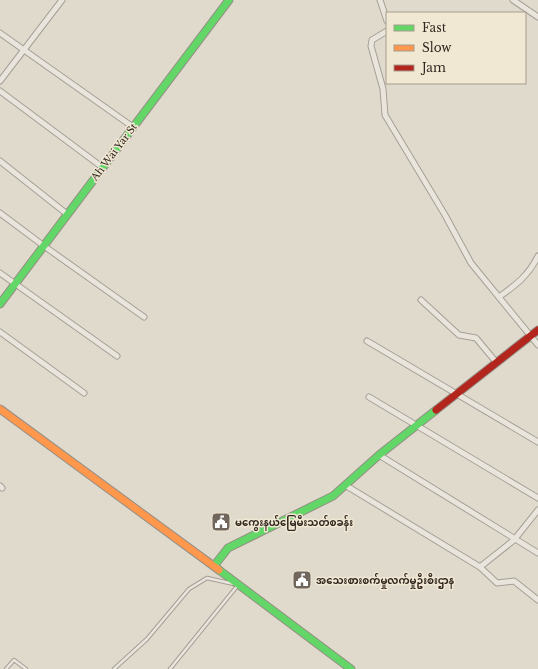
<svg xmlns="http://www.w3.org/2000/svg" width="538" height="669" font-family="'Libre Baskerville','Noto Sans Myanmar',serif">
	<rect width="100%" height="100%" fill="#e0dacd"/>
	<g fill="none" stroke-linecap="round" stroke-linejoin="round">
		<g stroke="#a59f96" stroke-width="4.5">
			<g id="lane">
				<path d="M6 669 14 660 26 669"/>
				<path d="M114 669 147 639 189 589 207 578 234 584"/>
				<path d="M170 669 238 585"/>
			</g>
		</g>
		<g stroke="#a59f96" stroke-width="7">
			<g id="street">
				<path d="M380 0 387 21"/>
				<path d="M513 0 538 17"/>
				<path d="M387 31 372 40 371 46 383 89 385 115 445 215 471 263 538 345"/>
				<path d="M0 33 133 127"/>
				<path d="M0 81 62 0"/>
				<path d="M0 91 102 167"/>
				<path d="M0 161 67 214"/>
				<path d="M0 213 44 246 144 317"/>
				<path d="M0 273 117 356"/>
				<path d="M499 297C516 285 529 275 538 256"/>
				<path d="M421 300 459 335 476 338 496 362"/>
				<path d="M0 332 84 393"/>
				<path d="M367 341 538 442"/>
				<path d="M369 397 538 498"/>
				<path d="M379 455 538 553"/>
				<path d="M345 485 480 567 497 583 514 581 538 600"/>
				<path d="M0 486 2 488"/>
				<path d="M480 567 514 540 538 510"/>
			</g>
		</g>
		<g stroke="#958f86" stroke-width="9">
			<g id="fast">
				<path d="M0 304 229 0"/>
				<path d="M214 566 228 548 333 496 379 455 436 410"/>
				<path d="M219 570 351 669"/>
			</g>
		</g>
		<g stroke="#958f86" stroke-width="9">
			<path id="slow" d="M0 409 219 570"/>
		</g>
		<g stroke="#958f86" stroke-width="9">
			<path id="jam" d="M436 410 538 330"/>
		</g>
		<use href="#lane" stroke="#e9e5dd" stroke-width="2.5"/>
		<use href="#street" stroke="#e9e5dd" stroke-width="5"/>
		<use href="#fast" stroke="#63d668" stroke-width="7"/>
		<use href="#slow" stroke="#ff974d" stroke-width="7"/>
		<use href="#jam" stroke="#b3261e" stroke-width="7"/>
	</g>
	<defs>
		<g id="civic-square" transform="scale(1)"><rect x="-9" y="-9" width="18" height="18" rx="4" fill="#70665d" stroke="#f1e8d4"/><path d="M-.6-6.5H3V-4.5H.6V-3L4-1V1h2V6H-6V1h2V-1L-.6-3ZM-1.2 2.5V6h2.4V2.5Z" fill="#fff"/></g>
	</defs>
	<g fill-rule="evenodd">
		<use href="#civic-square" x="221" y="522"/>
		<use href="#civic-square" x="302" y="580"/>
	</g>
	<g text-anchor="middle" dominant-baseline="central" stroke-width="3" stroke-linejoin="round" paint-order="stroke">
		<g font-size="10" fill="#332820" stroke="#f1e8d4">
			<text transform="translate(114 152) rotate(-53)">Ah Wai Yar St</text>
		</g>
		<g font-size="10" font-weight="bold" fill="#332820" stroke="#f1e8d4" text-anchor="start">
			<text x="235" y="522">မကွေးနယ်မြေမီးသတ်စခန်း</text>
			<text x="316" y="580">အသေးစားစက်မှုလက်မှုဦးစီးဌာန</text>
		</g>
	</g>
	<rect x="386" y="12" width="140" height="72" fill="#f1e8d4" stroke="#a59b8c"/>
	<rect x="394" y="25" width="20" height="6" fill="#63d668" stroke="#a59b8c"/>
	<text x="422" y="32" font-size="12" fill="#332820">Fast</text>
	<rect x="394" y="45" width="20" height="6" fill="#ff974d" stroke="#a59b8c"/>
	<text x="422" y="52" font-size="12" fill="#332820">Slow</text>
	<rect x="394" y="65" width="20" height="6" fill="#b3261e" stroke="#a59b8c"/>
	<text x="422" y="72" font-size="12" fill="#332820">Jam</text>
</svg>
